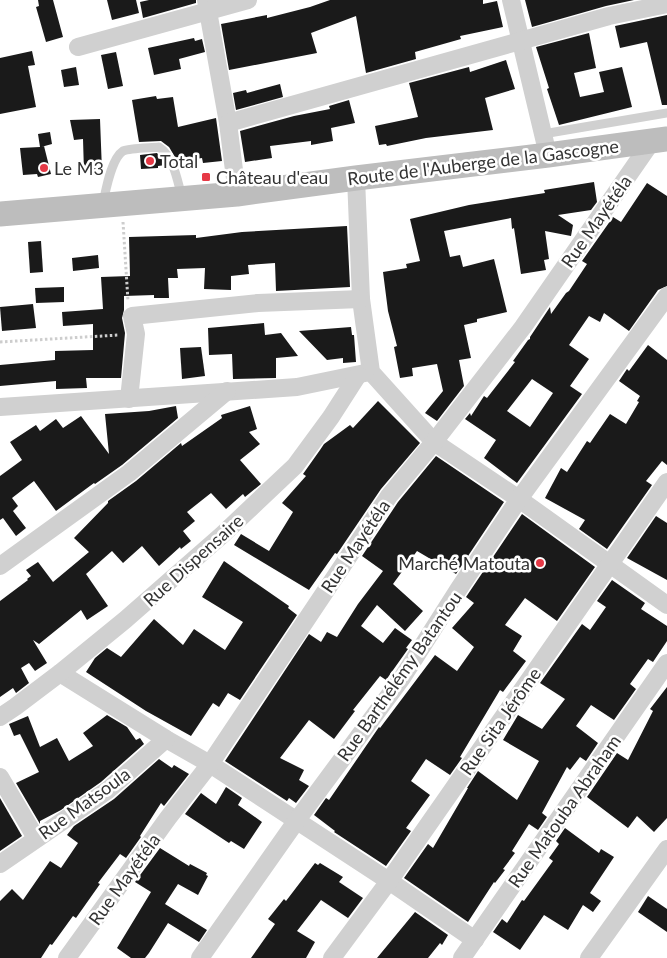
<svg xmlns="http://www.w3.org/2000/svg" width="667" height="958" font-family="Lato,sans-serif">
	<rect width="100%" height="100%" fill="#fff"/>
	<g fill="#1a1a1a" fill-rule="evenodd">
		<path d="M38 0H53L63 37 46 42 36 7 39 6Z"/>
		<path d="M107 0H136L139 13 112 20Z"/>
		<path d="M149 0H196V3L143 18 140 2Z"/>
		<path d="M330 0H483V4L497 1 503 27 460 36 461 39 415 52 416 59 366 73 356 16 311 33 317 53 229 70 221 24 267 15V18L310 7Z"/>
		<path d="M525 0H634L606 6 532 27Z"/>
		<path d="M667 15V105H662L647 42 620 48 615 26Z"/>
		<path d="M589 33 596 68 574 73 580 97 604 92 599 72 622 67 632 107 559 125 547 89 549 88 536 47Z"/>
		<path d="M194 38 195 41 202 39 205 52 179 59 181 69 154 75 148 48Z"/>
		<path d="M32 51 35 65 28 66 36 107 0 114V58Z"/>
		<path d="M116 52 123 86 108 89 101 55Z"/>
		<path d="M506 60 515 89 485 98 493 130 426 138 387 146 386 144 379 145 375 126 418 117 409 83 469 67 470 72Z"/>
		<path d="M76 67 79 85 64 87 61 70Z"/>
		<path d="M280 84 283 97 236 110 233 93 246 90 247 93Z"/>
		<path d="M156 96 157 99 173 97 178 127 216 118 222 161 203 163 202 158 178 162 169 147 161 141 139 142 132 100Z"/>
		<path d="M349 100 355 123 331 128 333 141 311 145V141L270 146 272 158 245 162 240 131 294 116 330 109 329 106Z"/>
		<path d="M100 119 102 171 84 172 83 139 74 140 70 120Z"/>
		<path d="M50 132 52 144 41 147 44 146 51 174 38 177 37 174 23 175 20 148 40 147 38 134Z"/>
		<path d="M157 153 166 165 158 166V168L141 169 140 155Z"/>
		<path d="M594 182 597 202 591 210 558 215 573 225 571 236 545 231 549 259 544 260 546 270 521 274 514 228 512 229 511 218 444 231 450 257 460 255 463 267 494 259 507 312 477 319V322L464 325 471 358 459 360 464 386 437 421 425 413 443 391 437 364 412 368 413 376 400 378 394 347 397 346 388 311 383 272 407 268 406 264 420 261 410 219 469 205 545 193 544 190Z"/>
		<path d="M647 183 667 196V286L658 290 629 331 604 313 600 322 589 316 569 345 589 359 570 386 582 394 517 483 484 458 496 440 465 419 470 413 471 416 484 396 487 398 515 362 513 361 528 340 530 339V337L550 307 551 314 566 293 569 291 587 264 582 261 613 217 621 222ZM532 379 553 393 530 427 507 411Z"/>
		<path d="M347 226 350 287 276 291 275 263 248 265 249 274 231 276V290L204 289 205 268 177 269 178 278H168L169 298H154V295L124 296V310L122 318 125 333 121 378H86L87 388 56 389V381L0 386V365L55 360V351L93 350V324L63 326 62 312 103 309 101 277 130 276 129 237 196 235V238L242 232Z"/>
		<path d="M41 241 43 272 30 273 28 242Z"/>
		<path d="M98 255 99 268 73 271 72 258Z"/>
		<path d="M64 287V302L36 303 35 288Z"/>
		<path d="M33 304 36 328 2 331 0 307Z"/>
		<path d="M264 323 265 335 281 333 298 356 276 358V378L233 379 232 354 209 355 208 328Z"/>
		<path d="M351 327 352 335H354L356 362 343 363V358L327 360 299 331Z"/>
		<path d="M648 345 667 360V465L662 461 646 481 652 485 607 549 579 529 585 520 545 498 561 468 567 472 587 441 590 443 610 414 626 424 639 402 637 401 640 396 619 381 627 369 629 371Z"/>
		<path d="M201 347 205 376 182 379 180 348Z"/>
		<path d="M378 401 420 443 381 489 337 554 335 553 309 590 234 545 241 534 269 551 293 512 282 503 306 476 303 474 320 450 324 444 350 425 353 428Z"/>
		<path d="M176 406 178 418 122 465 95 484 94 483 56 511 34 481 12 498 18 506 13 511 26 528 16 536 3 518 0 520V476L22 460 10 442 36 425 40 431 56 419 63 428 81 416 109 454 105 414 149 411Z"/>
		<path d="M250 406 257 429 249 432 260 444 240 460 261 484 245 497 243 494 226 509 211 493 187 512 195 521 183 531 191 541 181 549 180 547 159 566 142 546 123 563 112 551 86 574 108 606 87 620 81 610 39 644 33 640 47 663 35 671 29 663 21 668 29 683 16 693 13 688 0 697V601L28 580 27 579 31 576 26 570 38 562 53 582 89 552 74 538 108 503V501L136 481 181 443 182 446 222 418 221 415Z"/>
		<path d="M436 456 504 502 456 574 417 551 393 584 423 611 405 631 377 605 361 626 383 643 395 628 412 640 406 648 408 649 386 680 380 676 353 710 355 711 334 739 309 720 280 758 304 770 299 780 309 786 296 803 289 798 287 801 225 761 309 634 321 642 327 632 337 637 358 604 383 571 362 556 398 502Z"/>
		<path d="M522 514 595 567 557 621 525 598 505 625 522 636 513 651 526 661 503 692 500 690 460 757 462 758 450 775 426 759 411 781 430 795 406 828 411 831 386 866 334 832 335 831 314 815 326 798 329 800 379 727 380 728 435 655 457 671 474 647 452 628 474 603 466 597Z"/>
		<path d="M656 516 667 523V580L627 558Z"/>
		<path d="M224 561 289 606 288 608 297 615 240 700 228 693 219 707 213 703 191 736 146 711 86 672 95 658 107 648 121 657 154 619 183 645 194 629 225 650 243 622 202 597Z"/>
		<path d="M612 580 645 603 641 609 667 626V641L653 662 648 659 630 684 636 689 614 720 591 705 576 726 598 743 586 761 580 757 570 770 567 767 542 813 547 817 538 830 529 824 512 851 515 853 503 869 505 870 495 883 494 882 468 922 404 878 428 844 433 848 468 788H467L478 771 517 800 539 761 503 740 518 715 542 729 565 699 540 683 582 624 590 630 606 607 597 601Z"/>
		<path d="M667 687V818L654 832 637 816 628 828 587 797 617 753 628 760 653 711 650 709Z"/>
		<path d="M107 715 127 727 136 740 140 738 144 744 101 782 61 810 40 821V824L16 783 39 772 20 734 14 736 9 724 28 716 40 747 57 738 69 761 93 746 83 733Z"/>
		<path d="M159 759 172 768 174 765 189 774 164 806 161 803 140 836 141 837 126 858 120 854 98 883 100 884 76 918 73 916 52 945 50 944 41 958H0V901L12 889 23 900 50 861 61 868 78 843 67 835 74 826 114 799Z"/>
		<path d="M226 787 242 798 238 805 262 822 244 849 231 841 229 843 185 814 201 793 216 804Z"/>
		<path d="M0 798 22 836 0 851Z"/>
		<path d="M565 828 599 853 601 849 614 857 590 893 601 901 593 912 583 905 568 930 544 915 520 950 493 932 502 919 507 923 522 900 524 901 553 861 549 858 559 844 556 841Z"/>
		<path d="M160 848 189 866 190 864 207 873 206 875 208 876 198 895 178 884 165 904 207 930 199 942 168 923 149 953 145 958H131L117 948 151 892 135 882Z"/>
		<path d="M315 863 318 865 320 863 343 877 339 882 363 898 348 918 321 900 297 931 315 942 306 958H251L275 924 268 919 284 899 286 901Z"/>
		<path d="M648 896 667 909V932L638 912Z"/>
		<path d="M415 912 448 935 442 945 440 943 428 958H377Z"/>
	</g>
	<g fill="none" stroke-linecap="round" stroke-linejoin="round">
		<g stroke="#cdcdcd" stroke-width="3" stroke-dasharray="2.5 2.5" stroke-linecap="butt">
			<path d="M123 222 128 301"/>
			<path d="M0 342 119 335"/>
		</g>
		<g stroke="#d0d0d0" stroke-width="9">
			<path d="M543 134 667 113"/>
			<path d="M103 203C106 190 111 159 123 151 130 148 151 148 159 147 174 157 177 180 182 197"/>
		</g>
		<g stroke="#d0d0d0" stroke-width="18">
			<path d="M206 0 228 123 237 194"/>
			<path d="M511 0 548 155"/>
			<path d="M78 47 248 0"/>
			<path d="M228 123 609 16 667 4"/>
			<path d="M356 178 361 299 371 372 434 442 519 499 667 605"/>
			<path d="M129 399 136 334 132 316 258 303 361 299"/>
			<path d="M0 407 297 387 365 373"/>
			<path d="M0 566 129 473 227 391"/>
			<path d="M60 673 166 739 210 764 389 881 475 940"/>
			<path d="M0 717 15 707 60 673 125 620 222 535 295 466 331 417 358 375"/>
			<path d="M0 777 36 838"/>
			<path d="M0 864 108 790 166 739"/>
			<path d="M67 958 168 818 210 764 389 496 434 442 523 327 652 141"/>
			<path d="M200 958 297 820 402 678 458 590 519 499 667 296"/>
			<path d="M332 958 389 881 667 482"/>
			<path d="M462 958 667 663"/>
			<path d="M589 958 667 849"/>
		</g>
		<path stroke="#bdbdbd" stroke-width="25" d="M0 214 237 194 356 178 548 155 667 139"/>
	</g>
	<g fill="#e63946" stroke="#fff" stroke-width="2">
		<circle cx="150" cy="161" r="5"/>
		<circle cx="44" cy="168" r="5"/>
		<rect x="201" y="172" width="10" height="10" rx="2.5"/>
		<circle cx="540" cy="563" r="5"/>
	</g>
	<g text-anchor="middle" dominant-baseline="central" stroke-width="5" stroke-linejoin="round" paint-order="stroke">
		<g font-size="18" fill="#333" stroke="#fff" text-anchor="start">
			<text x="160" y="161">Total</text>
			<text x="54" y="168">Le M3</text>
			<text x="216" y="177">Château d'eau</text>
			<text x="530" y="563" text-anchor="end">Marché Matouta</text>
		</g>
		<g font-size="18" fill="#333" stroke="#fff">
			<text transform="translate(483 162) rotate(-7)">Route de l'Auberge de la Gascogne</text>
			<text transform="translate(596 221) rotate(-55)">Rue Mayétéla</text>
			<text transform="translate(355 546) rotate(-56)">Rue Mayétéla</text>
			<text transform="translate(193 560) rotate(-42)">Rue Dispensaire</text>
			<text transform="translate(399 676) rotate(-55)">Rue Barthélémy Batantou</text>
			<text transform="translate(500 721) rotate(-55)">Rue Sita Jérôme</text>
			<text transform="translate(84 803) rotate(-36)">Rue Matsoula</text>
			<text transform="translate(564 811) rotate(-55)">Rue Matouba Abraham</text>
			<text transform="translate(124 879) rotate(-54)">Rue Mayétéla</text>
		</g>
	</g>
</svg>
